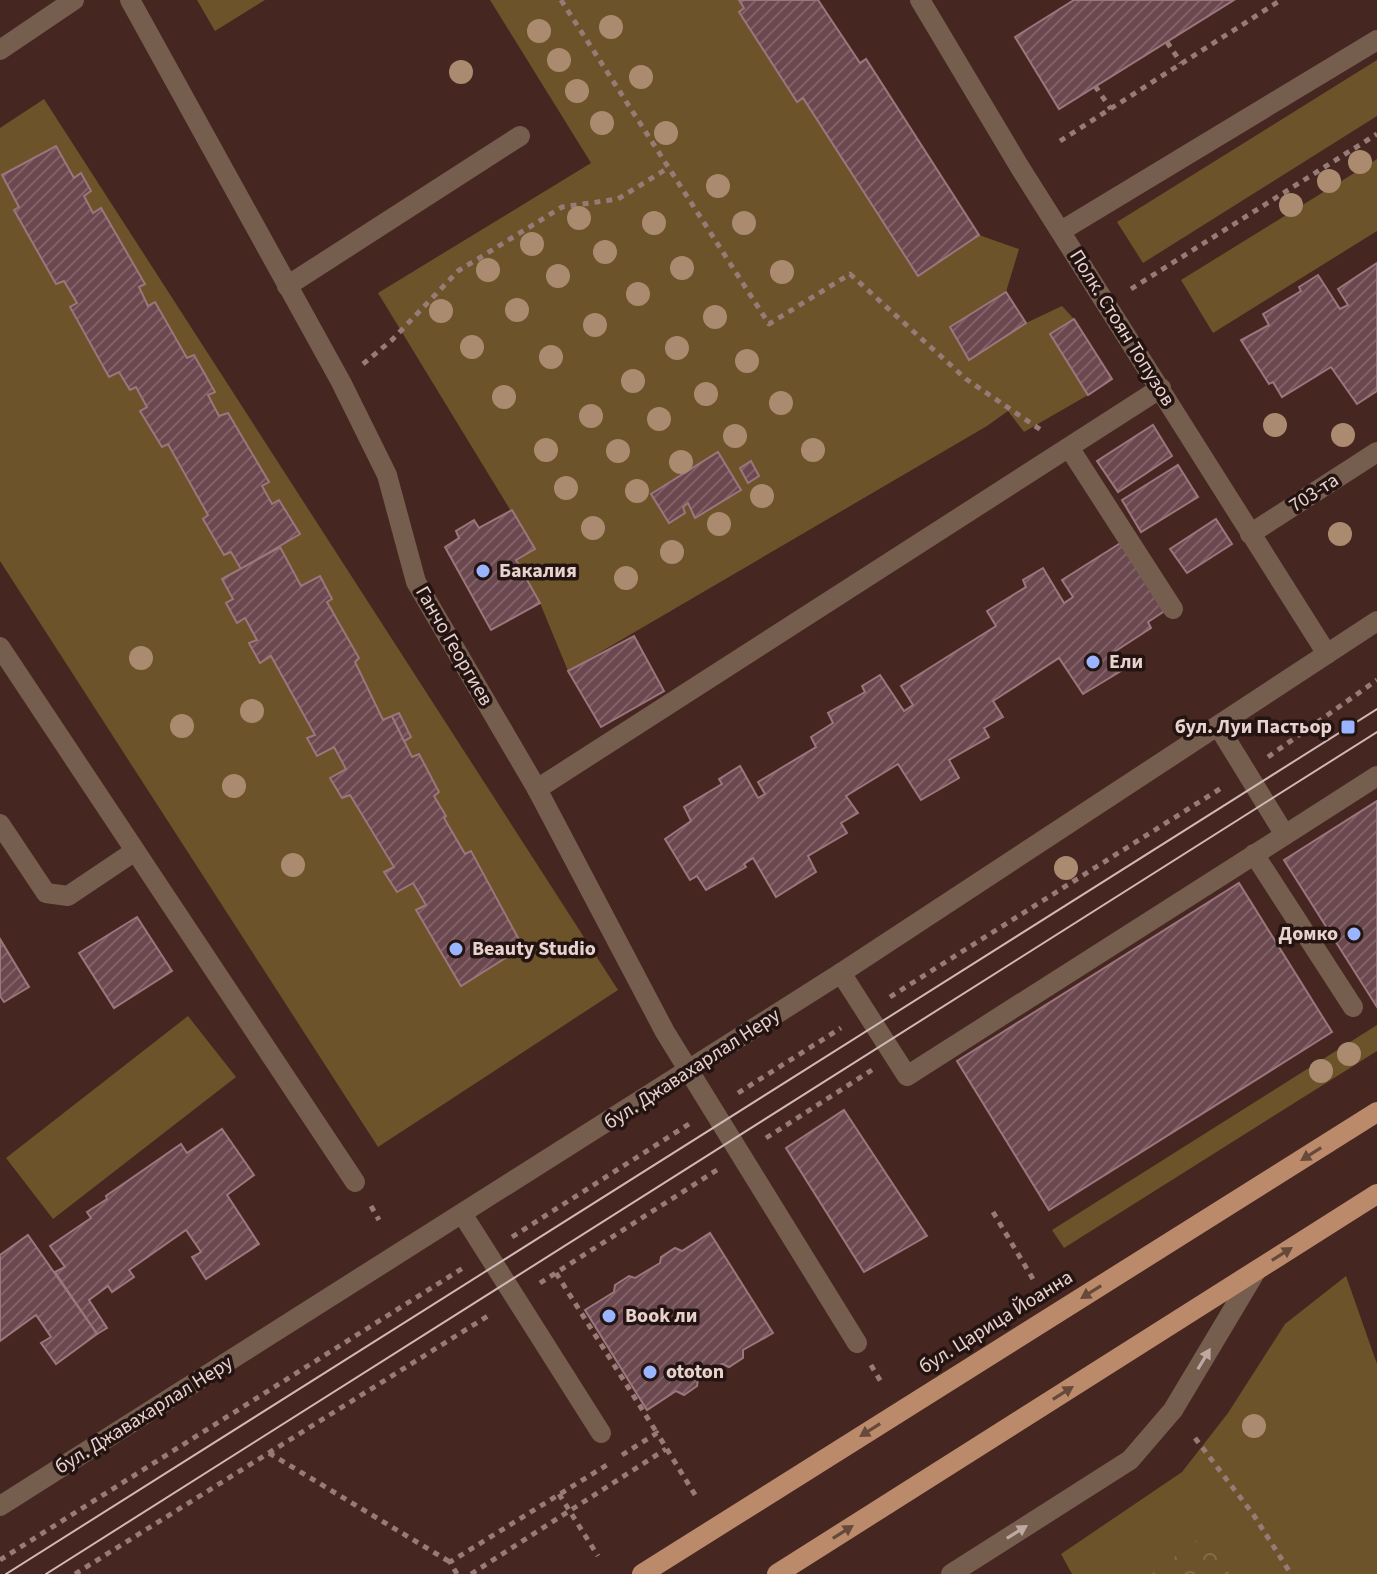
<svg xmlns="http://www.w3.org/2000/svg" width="1377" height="1574" font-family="'Source Sans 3',sans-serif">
	<defs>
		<pattern id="park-crowns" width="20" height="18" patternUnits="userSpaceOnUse" patternTransform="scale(2)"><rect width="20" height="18" fill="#6d5329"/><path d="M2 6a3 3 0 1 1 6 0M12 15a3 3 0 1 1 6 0" fill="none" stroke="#826b47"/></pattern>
		<pattern id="building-hatch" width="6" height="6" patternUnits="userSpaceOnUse" patternTransform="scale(2)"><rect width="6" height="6" fill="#6b484f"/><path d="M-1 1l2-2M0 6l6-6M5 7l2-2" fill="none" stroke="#806267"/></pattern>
	</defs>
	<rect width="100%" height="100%" fill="#462621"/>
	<g fill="#6d5329">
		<path d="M197 0H265L215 31Z"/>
		<path d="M490 0H739L744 8 739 12 796 102 803 98 918 276 979 235 1019 249 1006 292 951 327 969 360 1026 323 1062 306 1074 319 1050 334 1088 395 1024 432 1008 411 987 426 568 671 540 603 516 560 534 549 378 293 591 163Z"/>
		<path d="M1377 60V116L1143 263 1117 222Z"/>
		<path d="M44 99 618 990 378 1147 0 561V128Z"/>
		<path d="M1377 159V231L1213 333 1181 280Z"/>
		<path d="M188 1016 236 1077 53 1219 6 1158Z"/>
		<path d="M1377 1025V1051L1064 1248 1052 1230Z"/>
		<path d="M1346 1276 1377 1364V1574H1072L1061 1554 1182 1472 1228 1413 1285 1324Z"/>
	</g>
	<path fill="url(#park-crowns)" d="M1203 1536 1230 1574H1151Z"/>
	<g fill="url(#building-hatch)" stroke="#9c757d" stroke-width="2">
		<path d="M739 0H818L860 63 866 59 979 235 918 276 803 98 797 102 739 12 744 8Z"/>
		<path d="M1074 0H1234L1059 109 1015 37Z"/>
		<path d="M56 146 74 178 81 173 91 191 84 196 93 213 101 208 145 284 139 287 148 306 155 302 187 358 194 355 215 392 208 395 219 416 228 413 269 482 262 486 272 504 279 500 300 534 241 569 231 552 224 555 203 519 208 515 168 444 162 447 140 411 147 407 136 387 130 390 119 372 109 377 70 307 77 303 64 281 56 284 14 210 19 207 2 175Z"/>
		<path d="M1377 263V391L1357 404 1331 367 1282 397 1273 382 1269 384 1241 340 1269 325 1263 314 1301 291 1299 287 1318 275 1340 309 1348 305 1338 289Z"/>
		<path d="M1006 292 1026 323 969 360 950 327Z"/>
		<path d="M1074 319 1112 379 1088 395 1050 334Z"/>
		<path d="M1153 425 1172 456 1118 492 1097 461Z"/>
		<path d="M718 452 741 490 695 518 688 503 683 507 685 513 669 523 651 494Z"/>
		<path d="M751 461 759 476 748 483 740 468Z"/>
		<path d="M1178 465 1198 497 1141 532 1122 500Z"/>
		<path d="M512 510 535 549 516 560 540 603 491 630 445 547 459 538 456 531 474 520 479 528Z"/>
		<path d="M1216 519 1232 544 1187 573 1170 549Z"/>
		<path d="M1122 542 1166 610 1148 622 1151 628 1111 654 1121 671 1083 694 1059 658 993 701 1003 717 984 728 989 737 949 760 959 778 921 800 898 764 846 796 858 813 841 823 847 833 808 856 816 872 776 897 753 858 744 864 746 867 706 890 697 876 690 880 665 839 691 821 684 807 722 784 719 779 740 766 758 798 765 794 758 782 816 747 811 737 833 723 828 713 865 692 862 686 880 675 904 711 913 705 901 686 996 626 987 611 1026 587 1023 580 1043 568 1064 603 1073 597 1062 580Z"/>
		<path d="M280 547 301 586 320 576 332 599 327 602 359 658 355 662 383 720 392 716 412 757 419 754 439 792 434 796 446 816 444 818 465 854 471 851 523 947 461 986 416 910 426 905 413 883 397 892 384 872 394 867 350 795 342 798 330 778 346 769 334 747 317 756 307 738 315 735 271 656 260 663 249 643 257 640 245 618 237 623 226 603 233 599 222 579Z"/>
		<path d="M634 636 664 691 601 727 568 671Z"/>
		<path d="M399 713 411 737 404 741 392 716Z"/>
		<path d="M1377 801V1007L1284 860Z"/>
		<path d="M1239 883 1332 1032 1049 1210 957 1061Z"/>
		<path d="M137 917 172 971 114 1008 79 953Z"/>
		<path d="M0 939 29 987 4 1002 0 996Z"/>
		<path d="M844 1110 927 1236 864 1272 786 1148Z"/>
		<path d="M222 1129 254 1175 227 1195 259 1244 206 1279 192 1257 201 1252 186 1230 129 1270 134 1277 112 1292 108 1286 89 1300 107 1328 97 1334 55 1272 65 1267 50 1246 91 1218 87 1212 107 1199 106 1196 181 1144 187 1153Z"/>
		<path d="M710 1233 773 1333 743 1350V1358L729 1367 722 1364 698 1379 697 1386 684 1395 676 1391 647 1410 585 1310 614 1292 615 1285 629 1276 635 1278 660 1263 661 1257 675 1248 682 1251Z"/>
		<path d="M28 1235 97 1334 56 1364 41 1343 51 1337 36 1315 0 1341V1255Z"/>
	</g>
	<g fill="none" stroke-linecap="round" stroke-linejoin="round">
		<g stroke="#967b76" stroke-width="5" stroke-dasharray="6 6" stroke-linecap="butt">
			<path d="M561 0 769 324 850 274 966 379 1041 430"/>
			<path d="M1167 42 1181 63"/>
			<path d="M1095 86 1111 109"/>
			<path d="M1060 141 1281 0"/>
			<path d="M1131 289 1377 134"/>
			<path d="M363 364 392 340 458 271 562 207 618 199 668 168"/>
			<path d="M1268 757 1377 680"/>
			<path d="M890 997 1223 787"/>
			<path d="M738 1093 841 1028"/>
			<path d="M766 1138 872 1070"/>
			<path d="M371 1206 379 1220"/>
			<path d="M993 1212 1036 1284"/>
			<path d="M512 1237 689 1124"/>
			<path d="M556 1273 657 1433"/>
			<path d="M540 1283 717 1170"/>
			<path d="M871 1365 881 1382"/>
			<path d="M1195 1438 1253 1514 1291 1574"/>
			<path d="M269 1453 450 1562"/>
			<path d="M622 1455 657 1433 697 1498"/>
			<path d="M559 1494 598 1556"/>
			<path d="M0 1560 463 1268"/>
			<path d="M75 1574 491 1314"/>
			<path d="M457 1574 450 1562 610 1463"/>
			<path d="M471 1574 666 1449"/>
		</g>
		<g stroke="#765e4f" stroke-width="20">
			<path d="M130 0 341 382 387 475 416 582 537 789 665 1032 857 1343"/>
			<path d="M920 0 1019 166 1327 654"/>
			<path d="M0 50 74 0"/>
			<path d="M1061 231 1377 40"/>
			<path d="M287 286 520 136"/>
			<path d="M1070 449 1173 609"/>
			<path d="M1250 534 1377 452"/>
			<path d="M0 647 355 1182"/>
			<path d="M1218 726 1285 835 1377 776"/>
			<path d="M537 789 1161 388"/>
			<path d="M0 824 46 893 68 896 135 851"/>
			<path d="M1254 854 1353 1007"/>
			<path d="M841 973 907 1076 1285 835"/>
			<path d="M463 1215 601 1433"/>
			<path d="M0 1506 841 973 1377 621"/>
			<path d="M951 1574 1130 1460 1173 1410 1256 1271"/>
		</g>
		<g stroke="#ba8a6b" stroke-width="20">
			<path d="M642 1574 1377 1112"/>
			<path d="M777 1574 1377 1194"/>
		</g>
		<g stroke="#d0b9b5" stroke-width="2">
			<path d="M6 1574 1377 709"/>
			<path d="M46 1574 1377 732"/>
		</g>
	</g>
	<g fill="#ab8b6f">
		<circle cx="611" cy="27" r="12"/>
		<circle cx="539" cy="31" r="12"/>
		<circle cx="559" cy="60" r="12"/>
		<circle cx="461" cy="72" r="12"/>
		<circle cx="641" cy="77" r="12"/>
		<circle cx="577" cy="91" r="12"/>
		<circle cx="602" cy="123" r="12"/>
		<circle cx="666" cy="133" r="12"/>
		<circle cx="1360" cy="162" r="12"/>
		<circle cx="1329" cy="181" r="12"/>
		<circle cx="718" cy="186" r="12"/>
		<circle cx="1291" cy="205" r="12"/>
		<circle cx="579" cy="218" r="12"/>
		<circle cx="654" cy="223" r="12"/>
		<circle cx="744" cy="223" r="12"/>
		<circle cx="532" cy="244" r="12"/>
		<circle cx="605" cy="252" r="12"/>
		<circle cx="682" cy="268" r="12"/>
		<circle cx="488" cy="270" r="12"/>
		<circle cx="782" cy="272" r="12"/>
		<circle cx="558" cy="276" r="12"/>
		<circle cx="638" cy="294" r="12"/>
		<circle cx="517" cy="310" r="12"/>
		<circle cx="441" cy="311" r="12"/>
		<circle cx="715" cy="317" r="12"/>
		<circle cx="595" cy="325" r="12"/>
		<circle cx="472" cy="347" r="12"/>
		<circle cx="677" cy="348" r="12"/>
		<circle cx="551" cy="357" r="12"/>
		<circle cx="747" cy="361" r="12"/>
		<circle cx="633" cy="381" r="12"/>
		<circle cx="706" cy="394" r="12"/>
		<circle cx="504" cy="397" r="12"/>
		<circle cx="781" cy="403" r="12"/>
		<circle cx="591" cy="416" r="12"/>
		<circle cx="659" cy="419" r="12"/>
		<circle cx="1275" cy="425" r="12"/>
		<circle cx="1343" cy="435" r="12"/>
		<circle cx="735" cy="436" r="12"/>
		<circle cx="546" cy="450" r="12"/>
		<circle cx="813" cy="450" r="12"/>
		<circle cx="618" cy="451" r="12"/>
		<circle cx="681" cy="462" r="12"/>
		<circle cx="566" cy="488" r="12"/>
		<circle cx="637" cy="491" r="12"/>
		<circle cx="762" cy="496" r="12"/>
		<circle cx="719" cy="524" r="12"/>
		<circle cx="593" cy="528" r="12"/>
		<circle cx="1340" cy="534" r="12"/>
		<circle cx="672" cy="552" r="12"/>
		<circle cx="626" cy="578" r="12"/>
		<circle cx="141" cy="658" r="12"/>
		<circle cx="252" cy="711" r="12"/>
		<circle cx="182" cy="726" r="12"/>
		<circle cx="234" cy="786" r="12"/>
		<circle cx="293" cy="865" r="12"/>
		<circle cx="1066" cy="868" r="12"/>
		<circle cx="1349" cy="1054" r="12"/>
		<circle cx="1321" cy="1071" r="12"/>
		<circle cx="1254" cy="1426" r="12"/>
	</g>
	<defs><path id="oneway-solid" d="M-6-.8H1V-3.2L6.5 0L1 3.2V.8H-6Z" transform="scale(2)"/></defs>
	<g fill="#67493a">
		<use href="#oneway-solid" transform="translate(1311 1154) rotate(148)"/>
		<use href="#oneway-solid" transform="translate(1282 1254) rotate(-32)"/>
		<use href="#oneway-solid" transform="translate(1091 1292) rotate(148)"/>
		<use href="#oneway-solid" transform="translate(1063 1393) rotate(-32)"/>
		<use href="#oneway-solid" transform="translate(870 1430) rotate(148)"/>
		<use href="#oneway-solid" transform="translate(843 1532) rotate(-32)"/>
	</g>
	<g fill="#c0a9a2">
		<use href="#oneway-solid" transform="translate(1204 1359) rotate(-59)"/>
		<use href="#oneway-solid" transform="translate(1017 1532) rotate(-32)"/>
	</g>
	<g fill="#9ab5fd" stroke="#231412" stroke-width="3">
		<circle cx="483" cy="571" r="8"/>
		<circle cx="1093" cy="662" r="8"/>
		<rect x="1340" y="719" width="16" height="16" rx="4"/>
		<circle cx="1354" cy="934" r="8"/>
		<circle cx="456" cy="949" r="8"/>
		<circle cx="609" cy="1316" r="8"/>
		<circle cx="650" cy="1372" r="8"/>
	</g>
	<g text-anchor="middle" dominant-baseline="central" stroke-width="7" stroke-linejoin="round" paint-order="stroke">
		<g font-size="20" fill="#e8d2ce" stroke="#231412">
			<text transform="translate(1122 328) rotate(58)">Полк. Стоян Топузов</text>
			<text transform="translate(1314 493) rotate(-33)">703-та</text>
			<text transform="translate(454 646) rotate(60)">Ганчо Георгиев</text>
			<text transform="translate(692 1069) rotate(-33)">бул. Джавахарлал Неру</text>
			<text transform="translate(996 1322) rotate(-32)">бул. Царица Йоанна</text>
			<text transform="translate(144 1415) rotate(-32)">бул. Джавахарлал Неру</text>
		</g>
		<g font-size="20" font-weight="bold" fill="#e8d2ce" stroke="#231412" text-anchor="start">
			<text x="499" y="571">Бакалия</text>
			<text x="1109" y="662">Ели</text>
			<text x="1332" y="727" text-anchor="end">бул. Луи Пастьор</text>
			<text x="1338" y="934" text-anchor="end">Домко</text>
			<text x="472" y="949">Beauty Studio</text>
			<text x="625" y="1316">Book ли</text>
			<text x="666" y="1372">ototon</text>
		</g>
	</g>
</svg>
